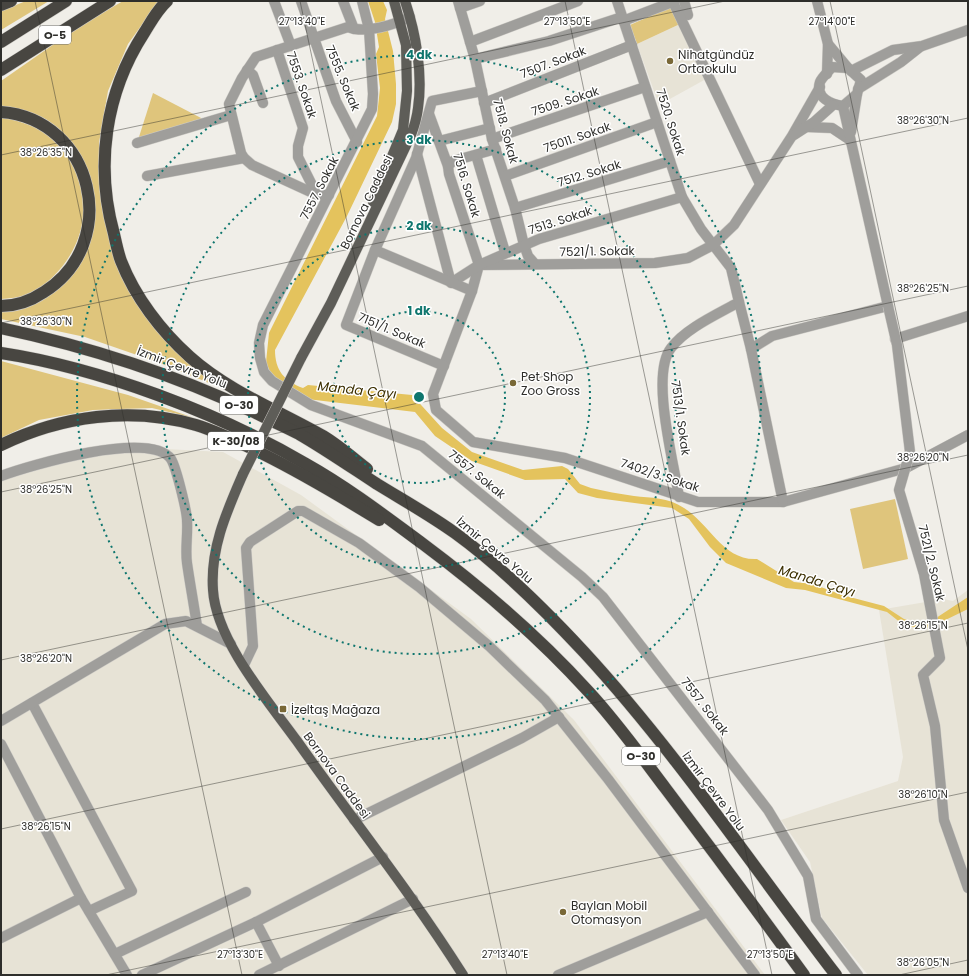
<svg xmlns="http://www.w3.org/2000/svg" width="969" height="976" font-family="Poppins,sans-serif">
	<rect width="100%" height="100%" fill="#f0eee8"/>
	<g fill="#e7e3d6">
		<path d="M680 24 706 79 659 105 637 44Z"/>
		<path d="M146 448 223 452 301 495 471 619 574 720 765 975H1V481L88 455Z"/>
		<path d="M968 590V975H868L822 918 810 862 781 820 898 781 903 757 879 610 943 599 953 601Z"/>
	</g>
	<g fill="#dfc57c">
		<path d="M26 1H49L1 30V11Z"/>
		<path d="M123 1H159L128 44 108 91 99 143V181L106 226 117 262 159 332 214 385 160 363 85 337 1 319V310C10 309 20 309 28 306 105 278 116 168 50 122 36 112 18 109 1 106V81L77 28Z"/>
		<path d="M670 7 680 24 637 44 630 25Z"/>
		<path d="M153 93 203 119 138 140Z"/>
		<path d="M1 116C24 123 49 129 65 148 104 198 81 267 28 295 21 298 9 298 1 299Z"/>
		<path d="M1 361 128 395 194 418 152 408 93 410 39 420 1 438Z"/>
		<path d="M895 499 908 559 863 569 850 509Z"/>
	</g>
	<path fill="#e4c35d" d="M368 1H383L387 10 385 19 393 51 396 84V104L392 122 347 216 275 350C275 370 284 381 303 388L308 385 412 395 442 428 472 452 523 470 562 466 568 469 580 484 591 488C605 491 619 494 634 496 651 498 668 497 684 508 709 523 723 561 757 559L794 582 813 584 842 595 884 606 904 619 920 624 930 622 968 597V609L931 627 919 629 901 623 887 612 805 590 786 588 726 563 710 547 689 519 672 508 597 498 578 493 565 479 525 480 472 461 435 436 415 412 307 399 273 380 266 362 269 333 377 116 380 88 376 54 379 47 375 22Z"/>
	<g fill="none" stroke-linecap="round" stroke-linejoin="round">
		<g stroke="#cdcbc6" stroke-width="11">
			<g id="minor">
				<path d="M274 1 291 46"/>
				<path d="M301 1 336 101 357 142"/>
				<path d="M343 1 354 29"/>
				<path d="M362 1 369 29 373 94 372 109 263 325 259 343 260 358 264 372 272 381 311 405 422 446 582 577 603 597 768 810 808 876 816 919 858 975"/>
				<path d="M458 1 475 59 492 139 515 208 524 245 528 256 535 264"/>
				<path d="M617 1 682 197 701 229 731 268 739 302C718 314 686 328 671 348 650 375 674 463 679 497"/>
				<path d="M684 1 688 15"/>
				<path d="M817 1 828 44 827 74"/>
				<path d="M673 2 760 184"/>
				<path d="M460 8 480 1"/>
				<path d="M623 21 675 1"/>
				<path d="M470 42 578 1"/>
				<path d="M828 44 848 68"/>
				<path d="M277 50 303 128 298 146V157L317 195"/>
				<path d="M475 59 549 41 622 17"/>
				<path d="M832 67 848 68 861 80 857 94 843 106C831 104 815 98 820 82 822 77 829 71 832 67Z"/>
				<path d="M247 70 253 75 263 103"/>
				<path d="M851 71 893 50 922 46 968 30"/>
				<path d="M820 87 792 136 734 225 713 245 688 258 655 263 479 265 472 291 433 394 436 410 473 442 565 458 698 502H783L906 468 968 435"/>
				<path d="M858 89 901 62 920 47"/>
				<path d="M484 103 632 45"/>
				<path d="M429 114 448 166 449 174 479 265"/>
				<path d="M807 127 832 128 850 140"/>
				<path d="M851 132 857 94"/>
				<path d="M794 135 814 122 833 105"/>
				<path d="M492 139 645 87"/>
				<path d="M439 141 490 128"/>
				<path d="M137 143 231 115"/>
				<path d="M417 154 451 283 479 265 539 239 682 197"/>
				<path d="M476 155 505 252"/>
				<path d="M448 166 453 161 496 149"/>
				<path d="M147 176 244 158"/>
				<path d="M505 176 657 122"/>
				<path d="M329 195 315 194 252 165 244 158 241 153 229 104 242 78 256 57 348 27C366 34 393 25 410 17"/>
				<path d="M515 208 670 161"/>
				<path d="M375 250 416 158 432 101 482 91"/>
				<path d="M739 302 751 349 783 502"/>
				<path d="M895 339 968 316"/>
				<path d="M751 349 772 336 888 306 843 106"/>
				<path d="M444 366 346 325 375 250 472 291"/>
				<path d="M1 476C31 465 150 430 171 459 176 467 187 511 187 521 188 535 185 549 187 563 190 584 194 605 197 626"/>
				<path d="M934 627 940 658 923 675 935 726 944 820 968 888"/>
				<path d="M244 665 253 646 246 548 250 542 298 511H303L359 543 419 587 489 646 545 700 608 779 755 975"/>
				<path d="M32 703 132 891 89 911"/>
				<path d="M1 721 165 624 186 621 231 644"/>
				<path d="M1 744 81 898 127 975"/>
				<path d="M354 820 522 738 559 717"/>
				<path d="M256 922 279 966"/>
				<path d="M1 938 81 898"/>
				<path d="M115 954 246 892"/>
				<path d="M142 975 256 922 383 857"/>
				<path d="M259 975 413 899"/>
				<path d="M558 975 708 912"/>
			</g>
		</g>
		<g stroke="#cdcbc6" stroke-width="11">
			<g id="major">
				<path d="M373 202 403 130 407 91 406 45 394 1"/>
				<path d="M301 358 331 303 411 135C414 127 417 117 418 108 423 74 416 34 405 1"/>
				<path d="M243 474C227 511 210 548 213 590 216 640 268 701 297 741 352 819 412 894 463 975"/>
			</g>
		</g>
		<g stroke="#cdcbc6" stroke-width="13">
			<g id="highway">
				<path d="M167 1C157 10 151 22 144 33 105 93 95 166 114 234 116 243 118 253 121 261 135 297 161 331 190 357 228 391 279 411 323 436 338 445 353 458 367 469"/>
				<path d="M1 5 11 1"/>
				<path d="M1 42 66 1"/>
				<path d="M1 70 110 1"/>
				<path d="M1 112C94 119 122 243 44 292 32 300 16 306 1 306"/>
				<path d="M1 328C91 347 171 373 254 412 269 420 284 426 299 434 325 449 351 467 377 484 403 500 430 515 455 533 502 567 545 610 584 652 676 752 753 867 836 975"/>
				<path d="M1 353C100 368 219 413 306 464 347 487 385 516 423 544 482 588 538 636 588 691 616 721 641 756 666 789 713 851 759 913 804 975"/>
				<path d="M1 445C61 416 131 406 196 425 219 432 241 443 263 454 303 474 340 496 379 520"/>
			</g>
		</g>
		<use href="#minor" stroke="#9f9e9b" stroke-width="10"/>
		<use href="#major" stroke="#5e5d58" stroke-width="10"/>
		<use href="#highway" stroke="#484641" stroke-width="12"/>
		<g stroke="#cdcbc6" stroke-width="11" stroke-linecap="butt">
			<path id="minor-bridge" d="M888 306 897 345 910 452 899 490 924 574 934 627"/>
		</g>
		<g stroke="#cdcbc6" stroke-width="11" stroke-linecap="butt">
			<path id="major-bridge" d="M243 474 301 358"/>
		</g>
		<use href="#minor-bridge" stroke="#9f9e9b" stroke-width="10"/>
		<use href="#major-bridge" stroke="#5e5d58" stroke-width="10"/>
	</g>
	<path fill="none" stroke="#2e2e2b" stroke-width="1" stroke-opacity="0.45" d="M35 1 242 975M300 1 507 975M565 1 772 975M830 1 968 650M1 155 725 1M1 323 968 118M1 492 968 286M1 660 968 455M1 829 968 623M106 975 968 792M899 975 968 960"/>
	<g fill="none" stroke="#0f766e" stroke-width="2" stroke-dasharray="2 4">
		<circle cx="419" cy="397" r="86"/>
		<circle cx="419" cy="397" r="171"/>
		<circle cx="419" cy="397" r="257"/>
		<circle cx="419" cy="397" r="342"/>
	</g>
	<g fill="#796836" stroke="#fff" stroke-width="1.5">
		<circle cx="670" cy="61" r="4"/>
		<circle cx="513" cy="383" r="4"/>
		<rect x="279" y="705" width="8" height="8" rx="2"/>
		<circle cx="563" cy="912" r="4"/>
	</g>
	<g text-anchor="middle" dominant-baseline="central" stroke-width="3" stroke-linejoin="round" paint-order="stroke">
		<g fill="#fff" stroke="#6d6d6b" stroke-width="1">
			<rect x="39" y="26" width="32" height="18" rx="3"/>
			<rect x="220" y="396" width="38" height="18" rx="3"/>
			<rect x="208" y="432" width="56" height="18" rx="3"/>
			<rect x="622" y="747" width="38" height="18" rx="3"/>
		</g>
		<g font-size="11" font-weight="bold" fill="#2e2e2b">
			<text x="55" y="35">O-5</text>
			<text x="239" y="405">O-30</text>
			<text x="236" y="441">K-30/08</text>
			<text x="641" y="756">O-30</text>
		</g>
		<g font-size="12" fill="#2e2e2b" stroke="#fff" text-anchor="start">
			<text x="678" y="54">Nihatgündüz<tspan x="678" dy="14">Ortaokulu</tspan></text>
			<text x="521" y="376">Pet Shop<tspan x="521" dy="14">Zoo Gross</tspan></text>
			<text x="291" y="709">İzeltaş Mağaza</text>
			<text x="571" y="905">Baylan Mobil<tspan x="571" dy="14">Otomasyon</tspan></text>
		</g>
		<g font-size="12" fill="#2e2e2b" stroke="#fff">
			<text transform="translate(553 62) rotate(-21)">7507. Sokak</text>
			<text transform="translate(343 78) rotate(67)">7555. Sokak</text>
			<text transform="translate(302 85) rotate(71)">7553. Sokak</text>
			<text transform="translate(565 101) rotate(-18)">7509. Sokak</text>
			<text transform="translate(671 122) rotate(72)">7520. Sokak</text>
			<text transform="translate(506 131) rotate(75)">7518. Sokak</text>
			<text transform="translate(577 137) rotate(-19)">75011. Sokak</text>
			<text transform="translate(589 173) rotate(-17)">7512. Sokak</text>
			<text transform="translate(467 185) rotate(73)">7516. Sokak</text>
			<text transform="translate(319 188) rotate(-63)">7557. Sokak</text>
			<text transform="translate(366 202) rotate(-64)">Bornova Caddesi</text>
			<text transform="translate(560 220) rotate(-18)">7513. Sokak</text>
			<text transform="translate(597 251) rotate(-1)">7521/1. Sokak</text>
			<text transform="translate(392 330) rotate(23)">7151/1. Sokak</text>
			<text transform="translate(182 367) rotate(21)">İzmir Çevre Yolu</text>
			<text transform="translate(681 418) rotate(82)">7513/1. Sokak</text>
			<text transform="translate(477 474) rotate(39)">7557. Sokak</text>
			<text transform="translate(660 475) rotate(18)">7402/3. Sokak</text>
			<text transform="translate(495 550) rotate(40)">İzmir Çevre Yolu</text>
			<text transform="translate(932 563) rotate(76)">7521/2. Sokak</text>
			<text transform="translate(705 706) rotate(52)">7557. Sokak</text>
			<text transform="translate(337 775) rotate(54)">Bornova Caddesi</text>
			<text transform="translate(714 791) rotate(53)">İzmir Çevre Yolu</text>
		</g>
		<g font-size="13" font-style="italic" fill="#3c2f01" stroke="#fff">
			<text transform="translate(357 390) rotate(6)">Manda Çayı</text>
			<text transform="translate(817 581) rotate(17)">Manda Çayı</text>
		</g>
	</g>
	<g font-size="10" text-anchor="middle" fill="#2e2e2b" stroke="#fff" stroke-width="3" stroke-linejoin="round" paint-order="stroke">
		<text x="302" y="25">27°13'40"E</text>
		<text x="567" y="25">27°13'50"E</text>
		<text x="832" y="25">27°14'00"E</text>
		<text x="923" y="124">38°26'30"N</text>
		<text x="46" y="156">38°26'35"N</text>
		<text x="923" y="292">38°26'25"N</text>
		<text x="46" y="325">38°26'30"N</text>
		<text x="923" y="461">38°26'20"N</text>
		<text x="46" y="493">38°26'25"N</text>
		<text x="923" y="629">38°26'15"N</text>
		<text x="46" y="662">38°26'20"N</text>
		<text x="923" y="798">38°26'10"N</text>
		<text x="46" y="830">38°26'15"N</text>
		<text x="240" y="958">27°13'30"E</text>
		<text x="505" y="958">27°13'40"E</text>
		<text x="770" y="958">27°13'50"E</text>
		<text x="923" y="966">38°26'05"N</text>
	</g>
	<circle cx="419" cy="397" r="6" fill="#0f766e" stroke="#fff" stroke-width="2"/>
	<g font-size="12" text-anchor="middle" font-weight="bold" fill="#0f766e" stroke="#fff" stroke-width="3" stroke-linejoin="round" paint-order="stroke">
		<text x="419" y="59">4 dk</text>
		<text x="419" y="144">3 dk</text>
		<text x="419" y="230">2 dk</text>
		<text x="419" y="315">1 dk</text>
	</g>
	<rect width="969" height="976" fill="none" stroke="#2e2e2b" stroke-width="4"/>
</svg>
